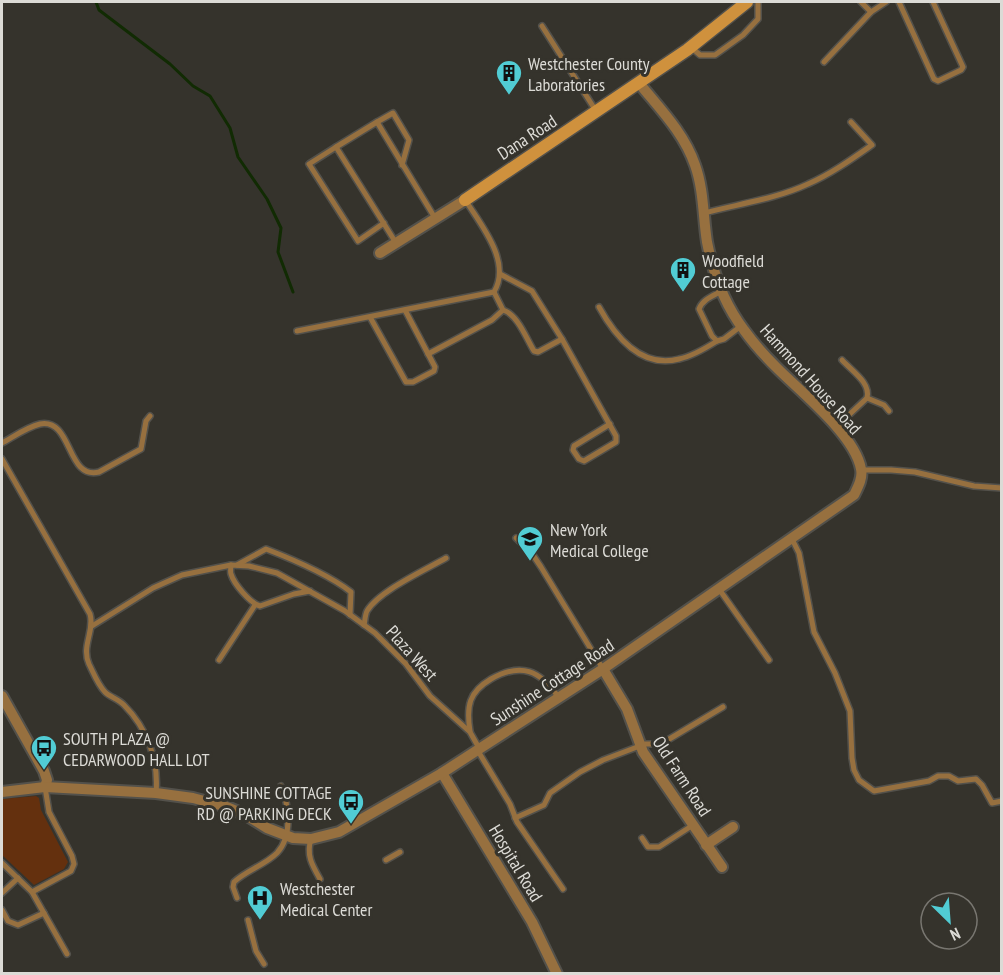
<svg xmlns="http://www.w3.org/2000/svg" width="1003" height="975" font-family="'PT Sans Narrow',sans-serif">
	<rect width="100%" height="100%" fill="#35332c"/>
	<path fill="#64300e" d="M36 796 39 798 41 810 68 862 64 869 34 885 2 855V799Z"/>
	<g fill="none" stroke-linecap="round" stroke-linejoin="round">
		<path stroke="#112b03" stroke-width="3" d="M96 2 99 10 170 64 193 86 210 96 230 128 238 157 267 199 281 228 278 252 293 292"/>
		<g stroke="#53514b" stroke-width="8">
			<g id="lane">
				<path d="M861 2 871 12"/>
				<path d="M899 2 934 79 938 81 961 70 963 67 933 2"/>
				<path d="M542 26 596 111"/>
				<path d="M692 48 700 55H715L743 35 758 19V2"/>
				<path d="M824 62 871 12 886 2"/>
				<path d="M377 122 393 113 409 140 402 165"/>
				<path d="M336 147 377 122 435 218"/>
				<path d="M704 213C738 204 776 199 808 184 831 174 852 159 872 145L851 122"/>
				<path d="M384 223 358 241 309 164 336 147 396 243"/>
				<path d="M500 274 532 291 562 339"/>
				<path d="M722 291C713 296 703 299 699 309L712 336 717 341 724 339 741 326"/>
				<path d="M599 307C615 336 641 369 679 359 693 356 706 348 717 341"/>
				<path d="M503 310C518 315 526 338 534 351L538 352 562 339 616 436V442L584 461 579 459 573 450 574 446 610 424"/>
				<path d="M370 317 406 382H413L434 371 435 367 405 310"/>
				<path d="M297 331 494 292C512 262 481 225 466 201"/>
				<path d="M428 354 492 320 503 310 494 292"/>
				<path d="M867 398 884 405 889 411"/>
				<path d="M836 427 867 398C871 383 852 371 842 360"/>
				<path d="M2 443C13 437 27 427 40 424 73 418 66 480 99 472L141 449 146 421 150 416"/>
				<path d="M2 459 90 614C95 631 81 646 89 664 93 672 98 685 105 692 110 697 118 699 124 705 147 728 159 760 156 793"/>
				<path d="M862 470H891L915 472 974 486 1002 488"/>
				<path d="M516 538 531 552 541 567 603 669"/>
				<path d="M792 539 799 553 814 632 835 673 850 711 852 758 854 770 859 780 874 791 929 781 938 776H949L958 781 976 779 982 785 992 803 1002 801"/>
				<path d="M231 565C231 567 230 572 231 574 234 584 250 603 260 606L294 594 310 591"/>
				<path d="M237 565 266 549C292 559 329 575 351 592L350 615"/>
				<path d="M719 589 769 660"/>
				<path d="M364 625C365 621 365 615 367 611 379 591 425 570 446 558"/>
				<path d="M92 626 153 588 182 575 231 565 249 566 277 573 345 611 375 633 406 664 430 696 470 732 479 748"/>
				<path d="M219 660 255 605"/>
				<path d="M470 731C466 706 469 692 491 679 521 662 540 670 559 698"/>
				<path d="M478 751 510 804 517 822 563 889"/>
				<path d="M515 818 544 805 550 793 580 772 603 760 645 744H661L723 707"/>
				<path d="M642 838 648 847H659L693 825"/>
				<path d="M311 839C306 855 312 865 320 879"/>
				<path d="M386 860 400 852"/>
				<path d="M2 863 32 892 67 954"/>
				<path d="M32 892 71 871 74 864 72 856 49 812 45 787"/>
				<path d="M2 893 18 878"/>
				<path d="M237 898 233 887 234 882C247 870 265 865 277 853 293 836 289 805 281 786"/>
				<path d="M2 910 8 921 18 925 44 913"/>
				<path d="M248 920 256 951 264 964"/>
			</g>
		</g>
		<g stroke="#53514b" stroke-width="14">
			<g id="street">
				<path d="M380 253 465 200"/>
				<path d="M603 669 627 709 643 752 722 867"/>
				<path d="M2 696 44 771 47 780 45 787"/>
				<path d="M442 773 532 922 557 974"/>
				<path d="M2 792 45 787 156 793 193 798 227 807 246 815 267 828 293 838 311 839 339 832 442 773 603 669 854 495C858 487 863 478 861 469 855 435 801 392 777 368 765 356 754 344 744 330 725 305 713 273 707 242 703 217 704 190 695 165 684 133 660 109 639 83"/>
				<path d="M706 845 733 827"/>
			</g>
		</g>
		<g stroke="#53514b" stroke-width="15">
			<path id="secondary" d="M465 200 687 50 747 2"/>
		</g>
		<use href="#lane" stroke="#97703f" stroke-width="5"/>
		<use href="#street" stroke="#97703f" stroke-width="10"/>
		<use href="#secondary" stroke="#cf913d" stroke-width="12"/>
	</g>
	<defs>
		<g id="building-pin" transform="scale(1.35)"><path d="M0 17L-7.5 6A9.5 9.5 0 1 1 7.5 6Z" fill="#51ccd4" stroke="#35332c"/><path d="M-4-6H4V6H1V3H-1V6H-4ZM-2.5-4.3h1.7v1.8h-1.7ZM.8-4.3h1.7v1.8H.8ZM-2.5-1h1.7V.8h-1.7ZM.8-1h1.7V.8H.8Z" fill="#111"/></g>
		<g id="university-pin" transform="scale(1.35)"><path d="M0 17L-7.5 6A9.5 9.5 0 1 1 7.5 6Z" fill="#51ccd4" stroke="#35332c"/><path d="M0-5L7-2L0 1L-7-2ZM-4 1L0 2.5L4 1V4Q0 6-4 4Z" fill="#111"/></g>
		<g id="bus-pin" transform="scale(1.35)"><path d="M0 17L-7.5 6A9.5 9.5 0 1 1 7.5 6Z" fill="#51ccd4" stroke="#35332c"/><path d="M-5-6H5V4H4V6H2V4H-2V6H-4V4H-5ZM-3.5-4V0h7V-4ZM-3.5 1.2v1.5H-2V1.2ZM2 1.2v1.5H3.5V1.2Z" fill="#111"/></g>
		<g id="hospital-pin" transform="scale(1.35)"><path d="M0 17L-7.5 6A9.5 9.5 0 1 1 7.5 6Z" fill="#51ccd4" stroke="#35332c"/><path d="M-5-5h3v3.5h4V-5h3V5h-3V1.5h-4V5h-3Z" fill="#111"/></g>
	</defs>
	<g fill-rule="evenodd">
		<use href="#building-pin" x="509" y="73"/>
		<use href="#building-pin" x="683" y="270"/>
		<use href="#university-pin" x="530" y="539"/>
		<use href="#bus-pin" x="44" y="748"/>
		<use href="#bus-pin" x="351" y="802"/>
		<use href="#hospital-pin" x="260" y="898"/>
	</g>
	<g text-anchor="middle" dominant-baseline="central" stroke-width="6" stroke-linejoin="round" paint-order="stroke">
		<g font-size="18" fill="#dcdbd6" stroke="#35332c" text-anchor="start">
			<text x="528" y="63">Westchester County<tspan x="528" dy="21">Laboratories</tspan></text>
			<text x="702" y="260">Woodfield<tspan x="702" dy="21">Cottage</tspan></text>
			<text x="550" y="529">New York<tspan x="550" dy="21">Medical College</tspan></text>
			<text x="63" y="738">SOUTH PLAZA @<tspan x="63" dy="21">CEDARWOOD HALL LOT</tspan></text>
			<text x="332" y="792" text-anchor="end">SUNSHINE COTTAGE<tspan x="332" dy="21">RD @ PARKING DECK</tspan></text>
			<text x="280" y="888">Westchester<tspan x="280" dy="21">Medical Center</tspan></text>
		</g>
		<g font-size="18" fill="#dcdbd6" stroke="#35332c">
			<text transform="translate(527 137) rotate(-33)">Dana Road</text>
			<text transform="translate(811 379) rotate(48)">Hammond House Road</text>
			<text transform="translate(412 653) rotate(48)">Plaza West</text>
			<text transform="translate(552 682) rotate(-33)">Sunshine Cottage Road</text>
			<text transform="translate(682 776) rotate(57)">Old Farm Road</text>
			<text transform="translate(516 863) rotate(59)">Hospital Road</text>
		</g>
	</g>
	<rect width="1003" height="975" fill="none" stroke="#dcdbd6" stroke-width="6"/>
	<g transform="translate(949 921) rotate(155)"><circle r="28" fill="#35332c" stroke="#787670" stroke-width="1.5"/>
	<path d="M0-4.5L10 22L0 15L-10 22Z" fill="#51ccd4"/>
	<text y="-9" font-size="16" font-weight="bold" text-anchor="middle" fill="#dcdbd6">N</text>
	</g>
</svg>
